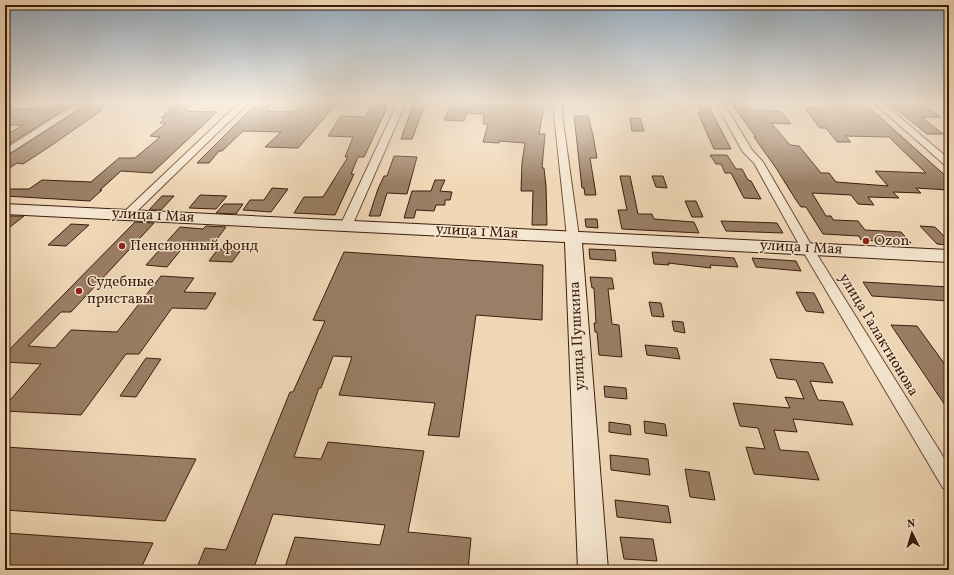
<svg xmlns="http://www.w3.org/2000/svg" width="954" height="575" font-family="Vollkorn,serif">
	<rect width="100%" height="100%" fill="#f0d8b7"/>
	<filter id="stains"><feTurbulence type="fractalNoise" baseFrequency=".005" numOctaves="4"/><feColorMatrix values="0 0 0 0 .2 0 0 0 0 .09 0 0 0 0 .02 0 0 0 .5 -.17"/></filter>
	<radialGradient id="worn" r=".72"><stop offset=".6" stop-color="#630" stop-opacity="0"/><stop offset="1" stop-color="#630" stop-opacity=".3"/></radialGradient>
	<g fill="#9a7e65" stroke="#3d1c0c">
		<path d="M182 102H196L185 111 217 112 152 173 121 171 100 190H102L90 201 5 196V189H29L42 180 91 182 119 158H135L160 137 150 136 166 123H160L165 118H161L171 108H175Z"/>
		<path d="M258 102H273L266 110 268 111 294 112 301 104 338 102 298 148 265 147 281 132 243 131 222 151H219L209 163H197Z"/>
		<path d="M373 102H388L385 108H387L364 157H358L351 174H354L335 215 294 213 304 197H323L348 157H345L353 137 328 136 341 116 365 117Z"/>
		<path d="M414 102H426L412 139H401Z"/>
		<path d="M489 102H545L539 134H545L542 168H544L546 186 547 225H532L533 191H521L522 163 525 143 499 141V143L483 142 488 124H483L484 114 467 113 464 121 444 120 452 103Z"/>
		<path d="M696 102 707 103 731 149H714L698 113H702Z"/>
		<path d="M819 102H863L949 179V190L916 188 921 193 893 192 899 198 868 197 874 205 858 204 851 195 812 193 826 216H831L833 220 858 221 865 230 901 232 911 243 861 240 859 236 823 234 806 207H801L796 200 776 168 754 137H756L731 103H743L749 110 780 111 791 124 771 123 790 145 799 146 821 173H829L836 182 888 186 875 171 926 173 889 137 845 136 851 142H837L826 128H820L804 107 825 108Z"/>
		<path d="M56 104H73L5 147V136L23 125H5V109L50 108Z"/>
		<path d="M88 104 106 105 99 110H102L49 147 23 164 17 163 5 171V157Z"/>
		<path d="M891 105 925 106 941 117H921L943 134H927Z"/>
		<path d="M574 116H588L593 135 597 158H590L596 195H585L584 188H582Z"/>
		<path d="M630 118H640L644 131H632Z"/>
		<path d="M710 155H727L736 169H742L748 180 751 181 761 199 744 198 731 173H725L721 164H716Z"/>
		<path d="M394 156 417 157 407 194 387 193 380 216H369L378 189 384 176H387Z"/>
		<path d="M620 176H630L638 214H652L654 219 694 222 699 233 622 229 618 210H627Z"/>
		<path d="M652 176H663L667 188 656 187Z"/>
		<path d="M435 180H445L440 191 452 192 450 200H445V205H436L434 211 416 210 414 218H404L412 191H431Z"/>
		<path d="M272 188 288 189 271 212 243 210 250 200H264Z"/>
		<path d="M200 195 227 196 216 209 189 208Z"/>
		<path d="M162 196H174L161 210H149Z"/>
		<path d="M685 201H696L703 217H692Z"/>
		<path d="M224 204H243L236 214 216 213Z"/>
		<path d="M5 216H24L5 231Z"/>
		<path d="M585 219H597L598 228 586 227Z"/>
		<path d="M721 221 777 223 783 233 726 231Z"/>
		<path d="M135 222 154 223 71 312H61L28 346 55 348 71 330 117 332 161 276 194 278 184 292 216 293 206 309 172 308 139 354H126L81 415 5 411V406L41 364 5 362V354Z"/>
		<path d="M71 224 89 225 66 246 48 245Z"/>
		<path d="M206 226 226 227 214 243 188 241 167 267 146 265 180 227 203 229Z"/>
		<path d="M920 226 935 227 949 241V245L937 244Z"/>
		<path d="M218 249 241 250 232 262 209 261Z"/>
		<path d="M589 249 615 250 616 261 590 259Z"/>
		<path d="M344 252 543 265 542 320 476 315 459 437 428 435 435 403 339 395 352 357 333 356 321 388H319L294 457 321 459 328 442 424 451 408 532 471 538 468 570H284L295 537 380 545 385 525 273 514 253 570H196L205 548 226 550 290 392H293L325 321 313 320Z"/>
		<path d="M652 252 734 258 738 267 710 265 711 268 668 263 669 265 654 264Z"/>
		<path d="M752 258 796 261 801 271 756 267Z"/>
		<path d="M590 277 612 278 614 289H608L612 324 619 325 622 357 599 355 597 332H595L594 323H596L594 288H592Z"/>
		<path d="M863 282 949 287V301L872 296Z"/>
		<path d="M796 292 814 293 824 313 806 311Z"/>
		<path d="M649 302 661 303 664 317 652 316Z"/>
		<path d="M672 321 683 322 685 333 674 331Z"/>
		<path d="M891 325 917 326 949 370V411Z"/>
		<path d="M645 345 677 348 680 359 647 355Z"/>
		<path d="M146 358 161 359 136 397 120 396Z"/>
		<path d="M770 359 823 363 833 383 810 381 818 400 843 402 853 425 793 419 797 432 774 430 780 450 808 452 819 480 754 474 746 447 765 449 758 428 740 426 733 403 790 408 785 397 804 399 796 380 777 378Z"/>
		<path d="M604 386 626 388 627 399 605 397Z"/>
		<path d="M644 421 665 424 667 436 645 433Z"/>
		<path d="M609 422 630 425 631 435 609 432Z"/>
		<path d="M5 447 196 459 165 521 5 510Z"/>
		<path d="M610 455 648 459 650 475 611 470Z"/>
		<path d="M685 469 709 472 715 500 690 497Z"/>
		<path d="M615 500 668 506 671 523 617 517Z"/>
		<path d="M5 533 153 543 140 570H43L5 567Z"/>
		<path d="M620 537 653 539 657 561 624 559Z"/>
	</g>
	<g fill="none" stroke-linecap="round" stroke-linejoin="round">
		<g stroke="#6a4b37" stroke-width="2">
			<g id="street">
				<path d="M79 102H89L5 156V149Z"/>
				<path d="M240 102H249L132 216H124L123 214 124 212Z"/>
				<path d="M398 102H406L352 226 350 228H342L340 226Z"/>
				<path d="M555 102H563L562 114 579 237 577 239H569L567 237 554 114Z"/>
				<path d="M715 102H723L752 150 763 162 813 248 949 466V491L943 488 801 248 754 163 743 152Z"/>
				<path d="M873 102H882L949 159V167L946 166Z"/>
			</g>
		</g>
		<g stroke="#3d1c0c" stroke-width="2">
			<path id="secondary" d="M5 204 949 250V262L582 243 608 570H578L565 242 5 214Z"/>
		</g>
		<use href="#street" fill="#f5e6d0" fill-rule="evenodd"/>
		<use href="#secondary" fill="#f5e6d0" fill-rule="evenodd"/>
	</g>
	<linearGradient id="sky" x2="0" y2="1"><stop stop-color="#93a9bd"/><stop offset="0.56" stop-color="#f8eddf"/><stop offset="1" stop-color="#f8eddf" stop-opacity="0"/></linearGradient>
	<rect width="954" height="183" fill="url(#sky)"/>
	<g fill="#8f2418" stroke="#f5e6d0" stroke-width="1.5">
		<circle cx="866" cy="241" r="4"/>
		<circle cx="122" cy="246" r="4"/>
		<circle cx="79" cy="291" r="4"/>
	</g>
	<g text-anchor="middle" dominant-baseline="central" stroke-width="3" stroke-linejoin="round" paint-order="stroke">
		<g font-size="15" fill="#3d1c0c" stroke="#f5e6d0">
			<text transform="translate(153 216) rotate(3)">улица 1 Мая</text>
			<text transform="translate(477 232) rotate(3)">улица 1 Мая</text>
			<text transform="translate(801 248) rotate(3)">улица 1 Мая</text>
			<text transform="translate(878 335) rotate(59)">улица Галактионова</text>
			<text transform="translate(578 336) rotate(-93)">улица Пушкина</text>
		</g>
		<g font-size="15" fill="#3d1c0c" stroke="#f5e6d0" text-anchor="start">
			<text x="874" y="241">Ozon</text>
			<text x="130" y="246">Пенсионный фонд</text>
			<text x="87" y="282">Судебные<tspan x="87" dy="17">приставы</tspan></text>
		</g>
	</g>
	<rect width="954" height="575" fill="none" stroke="#f0d8b7" stroke-width="20"/>
	<rect x="6" y="6" width="942" height="563" fill="none" stroke="#3d1c0c" stroke-width="2"/>
	<rect x="10" y="10" width="934" height="555" fill="none" stroke="#3d1c0c"/>
	<g transform="translate(912 533) rotate(355)" stroke="#f5e6d0" stroke-width="3" paint-order="stroke">
	<path d="M0-3L7 15L0 10L-7 15Z" fill="#3d1c0c"/>
	<text y="-6" font-size="11" font-weight="bold" text-anchor="middle" fill="#3d1c0c">N</text>
	</g>
	<rect width="100%" height="100%" filter="url(#stains)"/>
	<rect width="100%" height="100%" fill="url(#worn)"/>
</svg>
